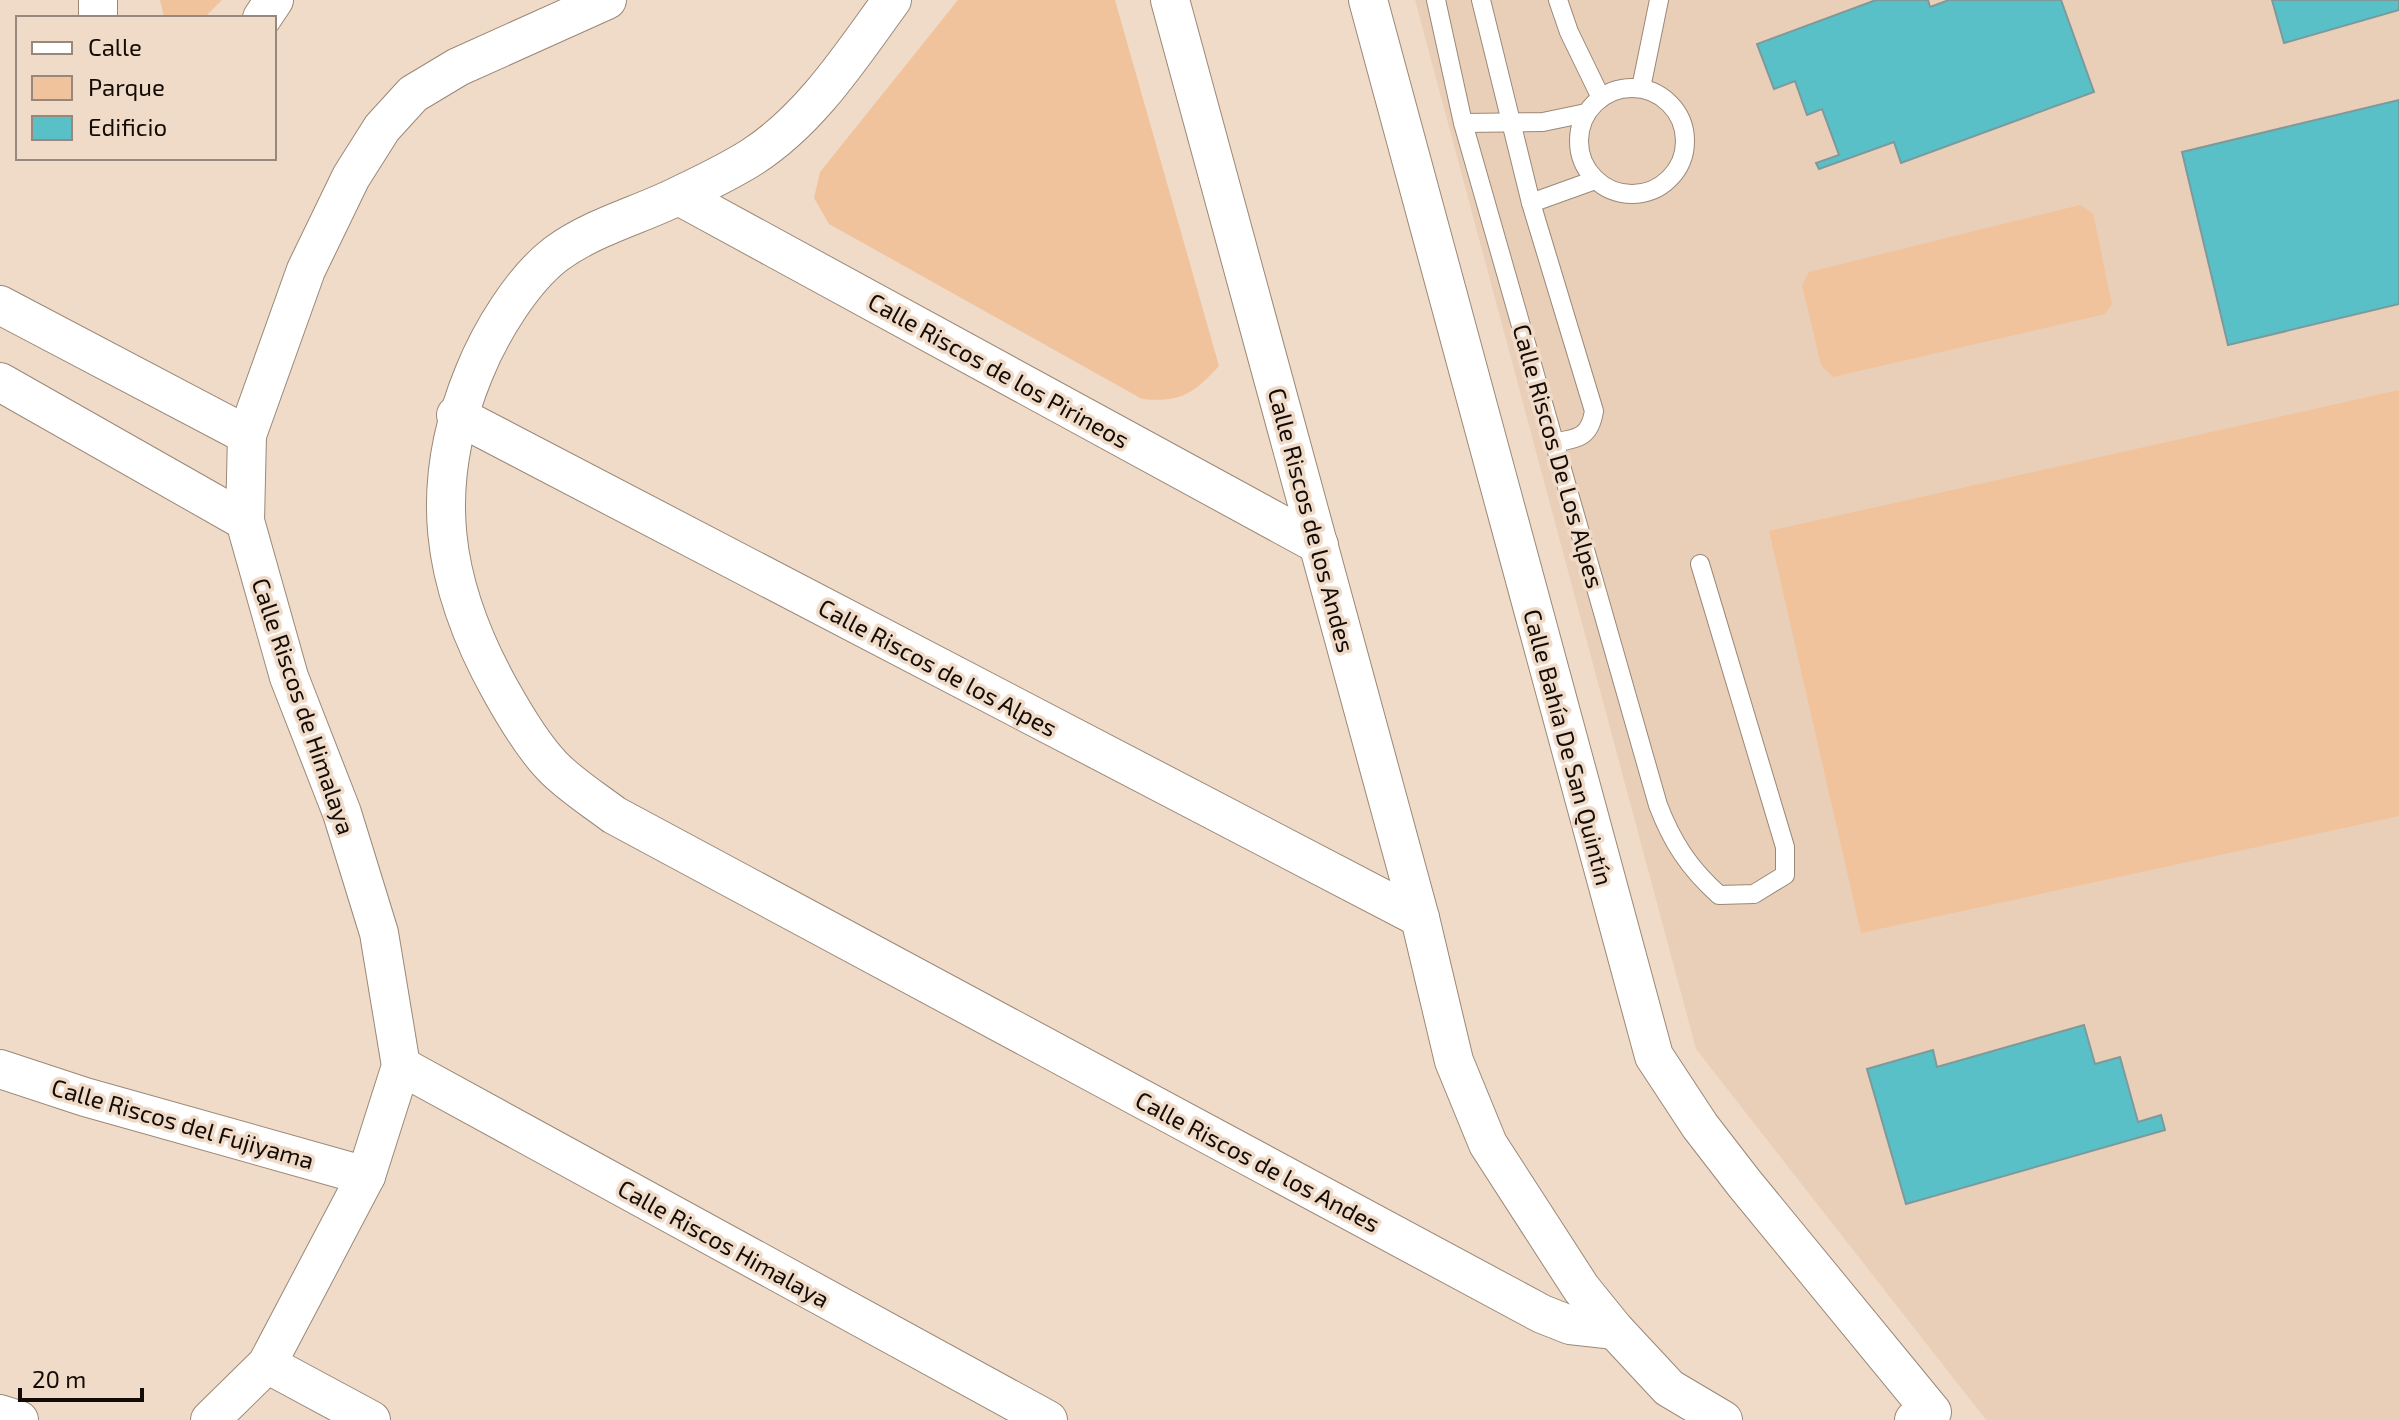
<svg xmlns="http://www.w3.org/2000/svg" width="2399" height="1420" font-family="'Exo 2',sans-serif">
	<rect width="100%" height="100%" fill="#f0dbc9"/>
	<path fill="#eacfb8" d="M1415 0H2399V1420H1986L1696 1049Z"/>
	<g fill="#f0c39c">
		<path d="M160 0H222L204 18H168L164 17Z"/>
		<path d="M958 0H1115L1219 366C1194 393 1181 403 1142 399L829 224 814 198 820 172Z"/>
		<path d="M2080 205 2093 213 2112 304 2105 314 1833 377 1821 365 1802 285 1809 272Z"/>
		<path d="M2399 390V816L1861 933 1769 531Z"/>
	</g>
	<g fill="#5ac0c7" stroke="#7c9a9c" stroke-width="2">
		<path d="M1876 0H1928L1930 7 1949 0H2061L2094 92 1901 163 1894 142 1819 169 1816 163 1839 155 1822 109 1807 115 1795 81 1774 89 1757 44Z"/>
		<path d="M2272 0H2399V10L2284 43Z"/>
		<path d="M2399 100V304L2228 345 2182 152Z"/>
		<path d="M2084 1025 2095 1064 2120 1057 2138 1122 2161 1115 2165 1130 1906 1204 1867 1069 1933 1050 1937 1067Z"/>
	</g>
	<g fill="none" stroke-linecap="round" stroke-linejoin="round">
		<g stroke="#9b8877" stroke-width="20">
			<g id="lane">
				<path d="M1436 0 1463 123 1658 805C1672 842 1689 868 1719 895L1754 894 1785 875V847L1700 564"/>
				<path d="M1481 0 1531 203 1594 411C1590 436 1579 439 1556 442"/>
				<path d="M1558 0 1569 32 1601 98"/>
				<circle cx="1632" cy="141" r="53"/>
				<path d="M1641 88 1659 0"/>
				<path d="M1463 123 1543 122 1586 113"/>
				<path d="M1531 203 1595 180"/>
			</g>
		</g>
		<g stroke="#9b8877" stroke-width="40">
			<g id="street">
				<path d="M98 0V18"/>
				<path d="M892 0C851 56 811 119 752 157 730 171 705 183 682 194 641 215 594 226 556 254 522 280 490 333 474 373 427 487 441 584 501 691 515 716 532 745 552 766 570 785 593 799 614 815L1542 1314 1570 1325 1615 1330"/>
				<path d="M1170 0 1420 918 1454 1061 1488 1144 1581 1288 1615 1330 1669 1388 1723 1420"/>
				<path d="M1368 0 1654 1056 1700 1126 1744 1183 1932 1412 1914 1420"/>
				<path d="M262 18 274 0"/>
				<path d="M679 196 1319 545"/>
				<path d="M0 305 247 435"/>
				<path d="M0 382 245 521"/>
				<path d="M456 415 1420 918"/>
				<path d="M401 1066 1048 1420"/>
				<path d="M0 1069 85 1097 366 1176"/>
				<path d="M267 1364 371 1420"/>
				<path d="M0 1414 19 1420"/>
				<path d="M210 1420 267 1364 366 1176 401 1066 379 933 342 813 289 677 245 521 247 435 306 270 351 177 382 128 413 94 458 67 607 0"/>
			</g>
		</g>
		<use href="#lane" stroke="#fff" stroke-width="18"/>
		<use href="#street" stroke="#fff" stroke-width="38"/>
	</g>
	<g text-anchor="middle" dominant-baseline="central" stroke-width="7" stroke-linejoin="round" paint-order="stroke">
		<g font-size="24" fill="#130c06" stroke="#f0dbc9">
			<text transform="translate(999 370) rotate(29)">Calle Riscos de los Pirineos</text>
			<text transform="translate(1559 456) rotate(74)">Calle Riscos De Los Alpes</text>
			<text transform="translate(1312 520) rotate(75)">Calle Riscos de los Andes</text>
			<text transform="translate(938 667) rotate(28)">Calle Riscos de los Alpes</text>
			<text transform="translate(304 706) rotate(71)">Calle Riscos de Himalaya</text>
			<text transform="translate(1569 747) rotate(75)">Calle Bahía De San Quintín</text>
			<text transform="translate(183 1123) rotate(16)">Calle Riscos del Fujiyama</text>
			<text transform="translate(1258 1161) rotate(28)">Calle Riscos de los Andes</text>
			<text transform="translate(724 1243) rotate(29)">Calle Riscos Himalaya</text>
		</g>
	</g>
	<rect x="16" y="16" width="260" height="144" fill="#f0dbc9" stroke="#98887b" stroke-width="2"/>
	<rect x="32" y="42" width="40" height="12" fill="#ffffff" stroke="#98887b" stroke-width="2"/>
	<text x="88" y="56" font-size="24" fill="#130c06">Calle</text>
	<rect x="32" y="76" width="40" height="24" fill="#f0c39c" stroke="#98887b" stroke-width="2"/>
	<text x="88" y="96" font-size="24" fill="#130c06">Parque</text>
	<rect x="32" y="116" width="40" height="24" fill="#5ac0c7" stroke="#98887b" stroke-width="2"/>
	<text x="88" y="136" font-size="24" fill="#130c06">Edificio</text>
	<path d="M20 1388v12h122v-12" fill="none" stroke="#130c06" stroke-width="4"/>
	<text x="32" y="1388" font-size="24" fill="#130c06" stroke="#f0dbc9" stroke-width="6" paint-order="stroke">20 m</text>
</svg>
